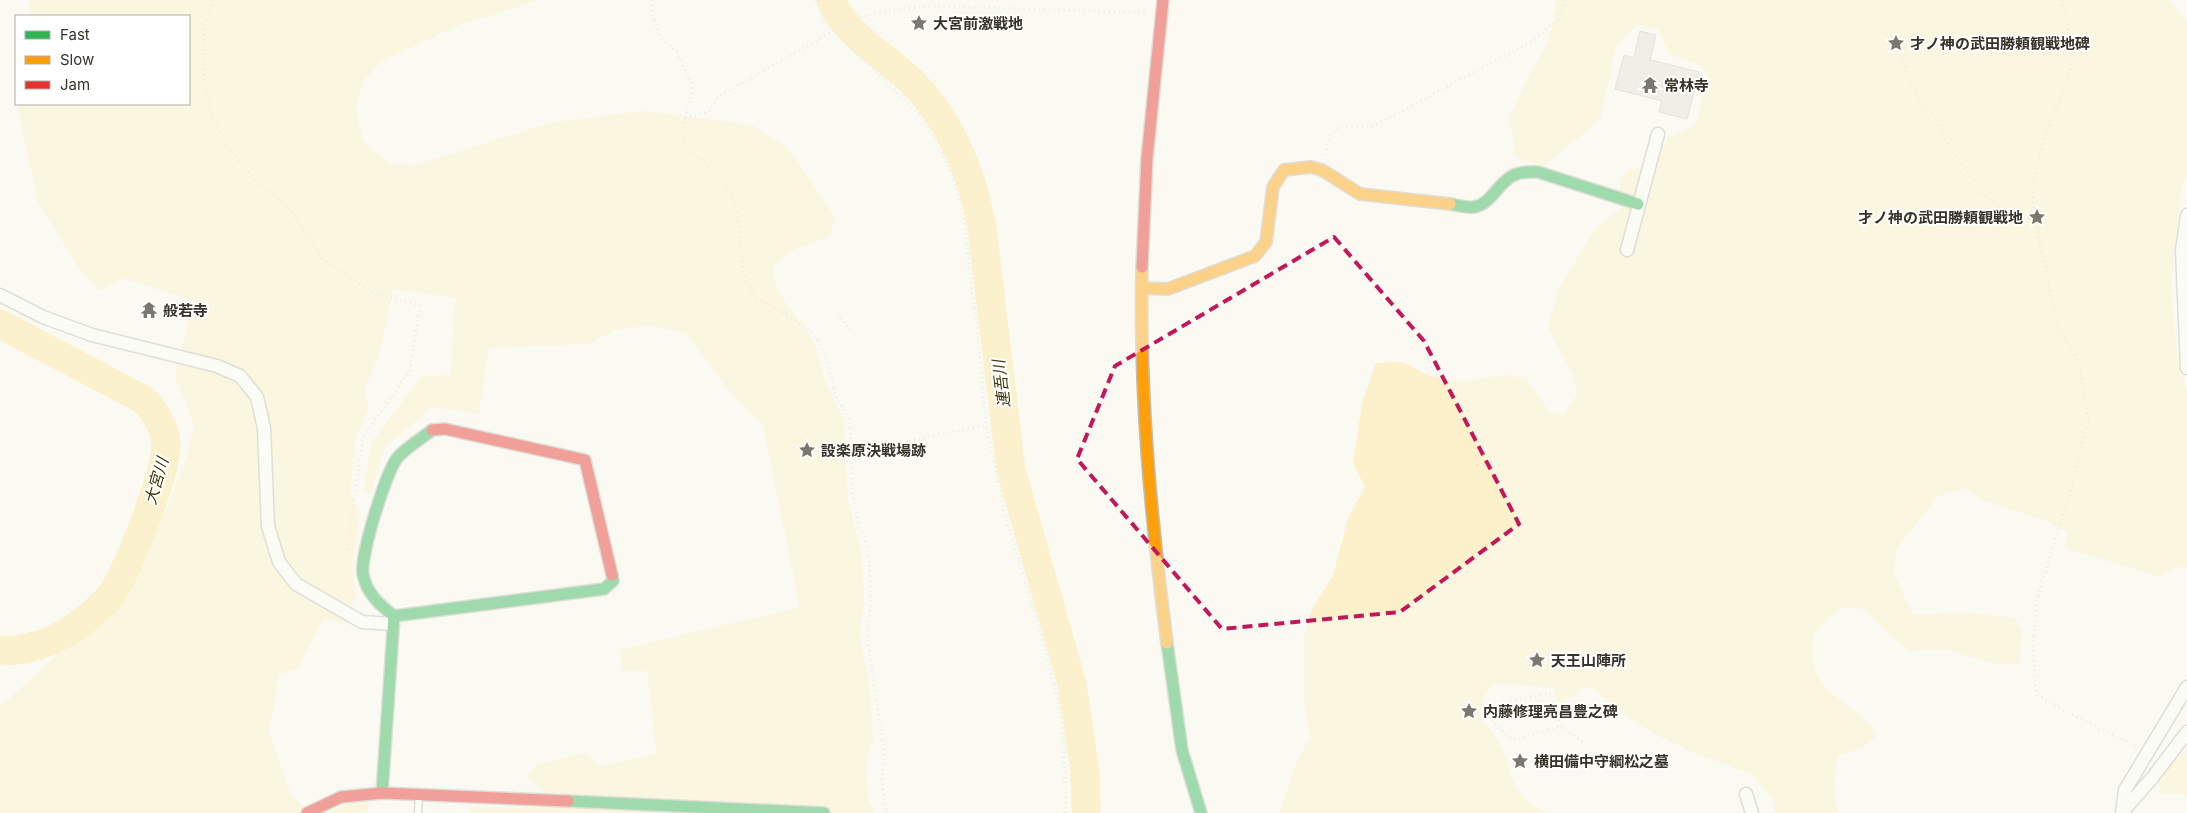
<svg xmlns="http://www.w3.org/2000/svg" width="2187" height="813" font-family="Inter,'Noto Sans JP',sans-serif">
	<rect width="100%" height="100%" fill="#faf9f2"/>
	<g fill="#fcf1ca">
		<path d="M29 0H540L462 24 382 61 363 81 356 110 363 141 388 163 416 165 549 123 643 111 752 125 788 148 835 217 830 236 789 252 772 268 777 290 815 344 826 383 844 421 848 501 862 554 864 600 860 635 870 689 873 741 865 764 869 801 875 813H468L473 807 538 808 543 790 526 777 537 764 586 753 600 766 657 754 647 671H623L620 650 800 607 763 424 726 387 686 333 649 325 613 331 588 344 489 348 479 414 432 407 385 447 370 495 364 490 371 443 422 376 450 375 456 298 393 289 380 353 365 388 368 409 355 441 350 491 360 515 352 569 357 595 342 623 323 619 298 669 279 674 269 731 291 795 310 813H0V707L123 594 168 506 187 456 194 424 175 376 193 300 122 278 100 291 77 265 38 202 17 104H189V16H31Z"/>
		<path d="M1554 0H2168L2187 20V178L2181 188 2171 283 2177 354 2187 393V569L2176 566 2161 577 2065 548 2067 532 2042 519 1987 502 1965 488 1938 496 1897 548 1894 574 1913 615 1962 612 2015 618 2022 630 2020 663 1999 665 1944 649 1909 651 1893 638 1864 609 1840 608 1813 634C1814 645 1811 662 1816 672 1828 701 1863 708 1877 735L1864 747 1838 756 1833 791 1839 813H1775V803L1752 774 1697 754 1655 734 1622 714 1593 687 1584 688 1560 704 1552 688 1512 684 1493 685 1482 699 1480 718C1485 724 1492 730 1495 736 1516 770 1504 795 1549 813H1279L1297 762 1310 737 1304 701V636L1312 609 1333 576 1348 518 1365 487 1353 463 1362 404 1376 363 1402 362 1430 376 1462 381 1507 375 1526 379 1549 411 1564 414 1578 393 1572 372 1548 329 1558 290 1595 229 1622 207 1620 180 1630 169 1656 165 1668 138 1695 126 1707 77 1702 66 1669 54 1659 30 1638 25 1617 43 1600 119 1545 166 1515 157 1510 117 1526 81 1550 38 1556 4Z"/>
		<path d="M2187 748V797L2178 793 2162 794 2158 780Z"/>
		<path d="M369 802 368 813H327L348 803Z"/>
	</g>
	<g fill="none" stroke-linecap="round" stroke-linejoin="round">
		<g stroke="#fce7a1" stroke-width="29">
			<path d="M831 0C847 37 883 54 910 80 951 120 972 173 982 228L1011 470 1072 684 1085 772 1086 813"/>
			<path d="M0 324 144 400C156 413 166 429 166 447 165 474 125 582 107 600 76 631 44 651 0 651"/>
		</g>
	</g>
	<path fill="#e3e1d9" stroke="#c9c6be" d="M1640 31 1656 35 1650 60 1699 72 1687 119 1659 112 1662 101 1615 89 1624 55 1634 58Z"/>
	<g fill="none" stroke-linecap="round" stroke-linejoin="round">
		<g stroke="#bfbdb5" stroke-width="9">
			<path id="lane" d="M418 813 419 796"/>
		</g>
		<g stroke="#bfbdb5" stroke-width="15">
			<g id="street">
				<path d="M2187 215 2182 250 2187 368"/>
				<path d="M1627 250 1658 134"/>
				<path d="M0 295 43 317 92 335 217 366 240 376 257 397 264 428 268 526 279 562 296 584 362 622 392 624"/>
				<path d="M1746 794 1752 813"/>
				<path d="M2124 810 2153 777 2187 732"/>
				<path d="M2122 813 2125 790 2187 687"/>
			</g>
		</g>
		<g stroke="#bfbdb5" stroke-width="14">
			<g id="fast">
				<path d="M1450 204C1457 205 1466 208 1474 207 1492 204 1498 182 1514 175 1522 171 1530 172 1538 172L1638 204"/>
				<path d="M394 616C380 605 366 593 363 574 360 556 386 471 398 457 407 447 421 439 432 430"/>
				<path d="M1167 643 1182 750 1201 813"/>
				<path d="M382 793 394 616 604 589 613 581 612 575"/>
				<path d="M568 801 824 813"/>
			</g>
		</g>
		<g stroke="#bfbdb5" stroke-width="14">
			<g id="slow">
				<path d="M1142 267C1139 393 1151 518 1167 643"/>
				<path d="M1142 288 1168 289 1255 256 1266 242 1273 187 1284 170 1311 167 1322 170 1360 194 1450 204"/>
			</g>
		</g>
		<g stroke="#bfbdb5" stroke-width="14">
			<g id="jam">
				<path d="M1142 267 1147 158 1163 0"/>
				<path d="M432 430 445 429 585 460 612 575"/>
				<path d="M307 813 341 797 382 793 568 801"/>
			</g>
		</g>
		<g stroke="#dededc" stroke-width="3" stroke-dasharray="1 4" stroke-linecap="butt">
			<path d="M212 0 205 25 203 71 210 110 227 147 257 182 289 207 321 258 371 291 420 306 410 370 363 438 347 551"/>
			<path d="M652 0 653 17 661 38 677 52 693 86 685 118V146L703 161 725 185 737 206 742 264 746 281 755 297 803 325 817 339 826 358 836 396 850 420 853 496 859 526 868 548 871 598 867 639 884 749 882 779 886 813"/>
			<path d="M816 0 824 21 920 115 938 142 953 177 965 225 981 364 986 425 1007 523 1039 626 1057 694 1064 739 1065 813"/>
			<path d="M2061 0 2068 25 2072 66 2064 90 2046 132 2032 185 2034 218 2058 326 2079 362 2089 420 2071 490 2037 599 2033 649 2036 693 2050 703 2137 747"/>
			<path d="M1901 57 1921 105 1936 116 1944 137 1981 192 2006 213 2034 218"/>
			<path d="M685 118 709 112 718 97 840 27 861 17 894 9 940 6 1145 13"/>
			<path d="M1325 155 1330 135 1340 127 1374 126 1532 41 1558 19 1565 0"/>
			<path d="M837 314 852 331"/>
			<path d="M909 441 986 425"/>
			<path d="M1560 726 1552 693 1513 700 1487 717 1513 740 1560 726 1583 742"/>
		</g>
		<use href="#lane" stroke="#fefefd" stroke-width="6"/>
		<use href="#street" stroke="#fefefd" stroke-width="12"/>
		<use href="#fast" stroke="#30b455" stroke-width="11"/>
		<use href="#slow" stroke="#ff9f0a" stroke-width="11"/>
		<use href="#jam" stroke="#e5322d" stroke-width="11"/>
	</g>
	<path d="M0 0H2187V813H0ZM1334 237 1424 341 1519 524 1400 612 1222 629 1077 459 1115 366Z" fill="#faf9f2" fill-opacity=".55" fill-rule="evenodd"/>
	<path fill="none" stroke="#c2185b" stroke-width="4" stroke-dasharray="10 6" stroke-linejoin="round" d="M1334 237 1424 341 1519 524 1400 612 1222 629 1077 459 1115 366Z"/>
	<defs>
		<g id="sight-bare" transform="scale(1.35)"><path d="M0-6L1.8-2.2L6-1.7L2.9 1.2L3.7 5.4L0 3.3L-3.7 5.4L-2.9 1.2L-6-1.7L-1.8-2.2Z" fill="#7b786f" stroke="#fff" stroke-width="2.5" paint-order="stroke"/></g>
		<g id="temple-bare" transform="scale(1.35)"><path d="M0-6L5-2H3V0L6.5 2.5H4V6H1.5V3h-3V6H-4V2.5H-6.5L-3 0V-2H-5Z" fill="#7b786f" stroke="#fff" stroke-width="2.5" paint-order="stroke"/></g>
	</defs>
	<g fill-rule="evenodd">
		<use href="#sight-bare" x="919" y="23"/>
		<use href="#sight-bare" x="1896" y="43"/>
		<use href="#temple-bare" x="1650" y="85"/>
		<use href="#sight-bare" x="2037" y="217"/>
		<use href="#temple-bare" x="149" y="310"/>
		<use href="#sight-bare" x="807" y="450"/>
		<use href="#sight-bare" x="1537" y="660"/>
		<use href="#sight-bare" x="1469" y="711"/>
		<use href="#sight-bare" x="1520" y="761"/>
	</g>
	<g text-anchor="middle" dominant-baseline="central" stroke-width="4" stroke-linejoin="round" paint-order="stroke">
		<g font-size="15" font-weight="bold" fill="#363328" stroke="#fff" text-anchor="start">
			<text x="933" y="23">大宮前激戦地</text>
			<text x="1910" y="43">才ノ神の武田勝頼観戦地碑</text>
			<text x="1664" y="85">常林寺</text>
			<text x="2023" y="217" text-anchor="end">才ノ神の武田勝頼観戦地</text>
			<text x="163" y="310">般若寺</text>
			<text x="821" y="450">設楽原決戦場跡</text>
			<text x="1551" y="660">天王山陣所</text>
			<text x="1483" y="711">内藤修理亮昌豊之碑</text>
			<text x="1534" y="761">横田備中守綱松之墓</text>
		</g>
		<g font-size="16" font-style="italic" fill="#42360c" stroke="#fff">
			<text transform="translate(1001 384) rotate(-97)">連吾川</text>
			<text transform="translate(156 481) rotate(-74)">大宮川</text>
		</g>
	</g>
	<rect x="15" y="15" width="175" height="90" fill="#ffffff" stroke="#afada9"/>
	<rect x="25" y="31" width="25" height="8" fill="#30b455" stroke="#afada9"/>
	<text x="60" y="40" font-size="15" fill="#363328">Fast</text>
	<rect x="25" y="56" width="25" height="8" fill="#ff9f0a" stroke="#afada9"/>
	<text x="60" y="65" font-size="15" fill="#363328">Slow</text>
	<rect x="25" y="81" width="25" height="8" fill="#e5322d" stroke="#afada9"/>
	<text x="60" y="90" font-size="15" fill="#363328">Jam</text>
</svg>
